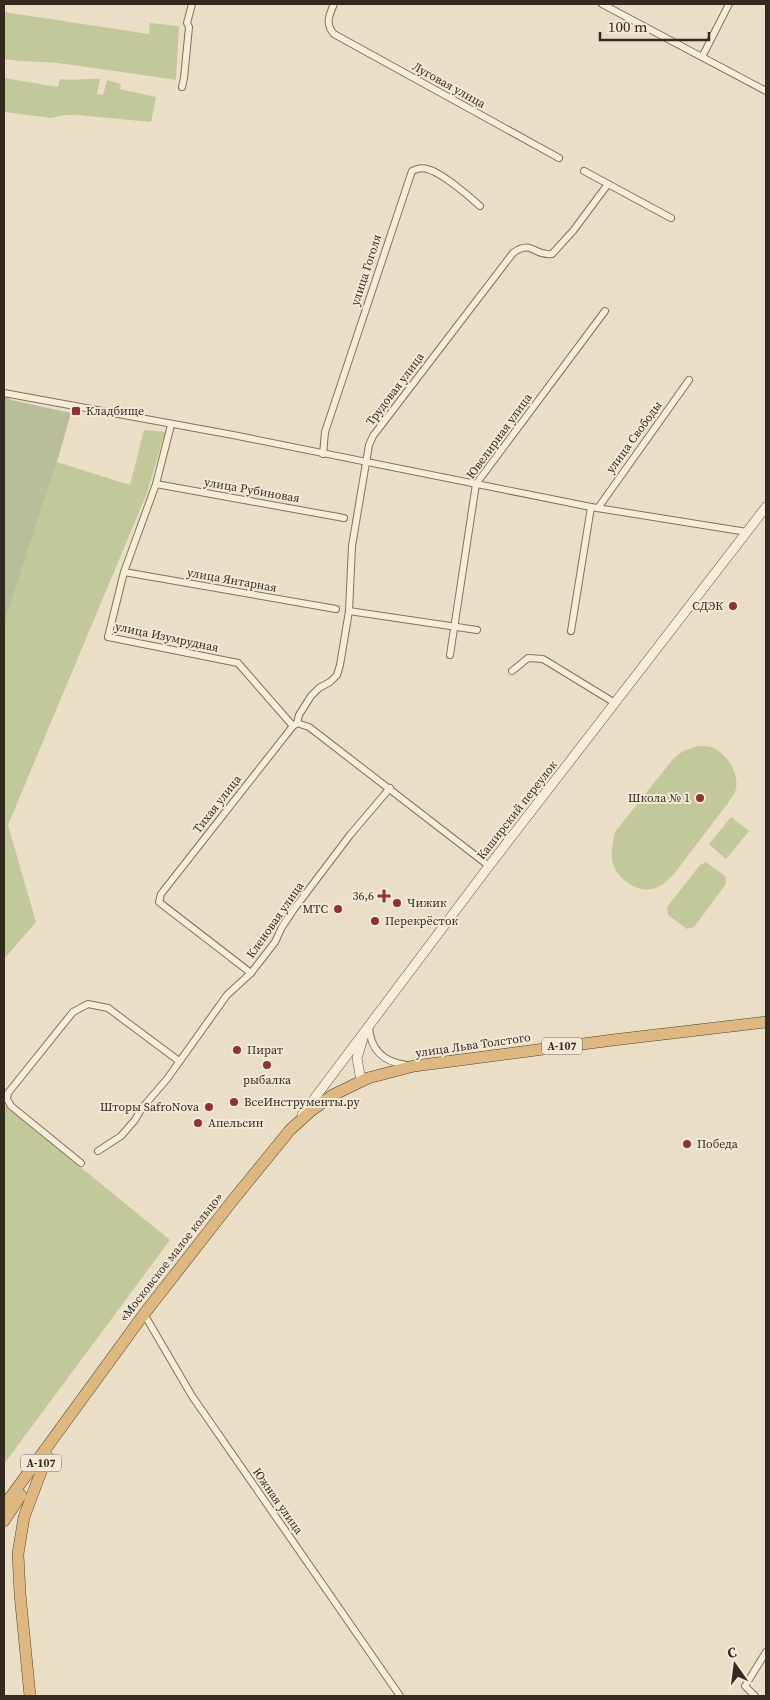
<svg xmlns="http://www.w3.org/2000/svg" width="770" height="1700" font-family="'Source Serif 4',serif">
	<rect width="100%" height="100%" fill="#eadfc6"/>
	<g fill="#c3c89a">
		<path d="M4 12 149 34 150 23 179 26 176 80C136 74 97 68 57 63 39 61 22 62 4 59Z"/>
		<path d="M4 78 58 87 60 79C74 81 86 78 100 79L97 94 103 95 107 80 121 84 120 89 156 97 151 122 77 115H64L51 118 4 112Z"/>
		<path d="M144 430 165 432 147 493 8 825 36 922 4 959V624L57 462 130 485Z"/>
		<path d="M698 746C703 746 709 746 714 748 728 755 741 776 735 792 733 796 730 799 728 803L674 874C668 880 662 887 652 889 634 892 615 877 612 859 611 850 613 841 615 832L673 759 683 751Z"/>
		<path d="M731 817 749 831 726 859 709 844Z"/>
		<path d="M706 862 725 876 726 884 694 927 687 929 668 915 667 907 700 865Z"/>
		<path d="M4 1105 170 1240 4 1464Z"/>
	</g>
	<path fill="#b9bd99" d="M4 396 11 400 71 413 57 462 4 624Z"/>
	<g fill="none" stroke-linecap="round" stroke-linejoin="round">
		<g stroke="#84715d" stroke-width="8">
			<g id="minor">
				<path d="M334 4C329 15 325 24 334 34L559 158"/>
				<path d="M602 4 766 91"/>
				<path d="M702 57 729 4"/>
				<path d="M182 87 184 78 189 27 187 23 192 4"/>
				<path d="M584 171 671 218"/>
				<path d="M4 393 233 435 591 507 747 532"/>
				<path d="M171 425 156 484 124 572 108 637 238 663 293 726"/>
				<path d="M323 454 325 432 412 171C417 169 422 167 427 169 441 172 469 196 480 206"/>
				<path d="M156 484 344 518"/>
				<path d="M598 508 689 380"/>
				<path d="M124 572 336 609"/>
				<path d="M349 611 477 630"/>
				<path d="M571 631 591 507"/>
				<path d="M450 655 476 484 605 311"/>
				<path d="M512 671 528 658 543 659 615 703"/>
				<path d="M297 723 299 715 311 696 319 688 330 682 337 675 340 665 349 611 352 546 369 445 373 436 513 253C533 239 534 257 552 254L573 231 608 184"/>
				<path d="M297 723 309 727 489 866"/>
				<path d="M251 973 159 902 161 894 293 726 296 724"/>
				<path d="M369 1026C370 1049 383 1062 406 1065"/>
				<path d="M98 1151 121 1136 135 1120 142 1108 167 1079 227 995 251 973 275 942 282 927 294 909 350 835 390 788"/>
				<path d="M81 1163 11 1106 7 1099 8 1093 73 1012 88 1004 108 1008 179 1061"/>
				<path d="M144 1314 192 1396 400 1696"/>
				<path d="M755 1696 745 1686 766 1652"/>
			</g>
		</g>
		<g stroke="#665240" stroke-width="10">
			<g id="secondary">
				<path d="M361 1081 357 1058 364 1035"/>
				<path d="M302 1115 489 866 766 507"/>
			</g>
		</g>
		<g stroke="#524031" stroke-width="12">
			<g id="trunk">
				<path d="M4 1506 144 1314 233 1200 290 1130 312 1110 333 1095 368 1078 414 1066 613 1040 766 1022"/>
				<path d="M4 1521 21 1495"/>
				<path d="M30 1696 20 1594 18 1554 24 1517 47 1456"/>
			</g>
		</g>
		<use href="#minor" stroke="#f6edd8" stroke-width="6"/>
		<use href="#secondary" stroke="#f6edd8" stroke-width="9"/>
		<use href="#trunk" stroke="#deb880" stroke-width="11"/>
	</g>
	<g fill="#8e3234" stroke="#f2e9d5" stroke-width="2">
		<rect x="71" y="406" width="10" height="10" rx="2.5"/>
		<circle cx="733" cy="606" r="5"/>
		<circle cx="700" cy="798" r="5"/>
		<path d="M381.5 888.5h5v5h5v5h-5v5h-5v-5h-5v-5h5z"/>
		<circle cx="397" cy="903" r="5"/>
		<circle cx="338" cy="909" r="5"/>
		<circle cx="375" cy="921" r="5"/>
		<circle cx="237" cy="1050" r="5"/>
		<circle cx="267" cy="1065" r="5"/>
		<circle cx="234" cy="1102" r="5"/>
		<circle cx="209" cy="1107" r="5"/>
		<circle cx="198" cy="1123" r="5"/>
		<circle cx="687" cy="1144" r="5"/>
	</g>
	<g text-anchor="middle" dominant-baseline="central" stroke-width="4" stroke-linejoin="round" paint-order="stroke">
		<g fill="#f2e9d5" stroke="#6e6356" stroke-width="1">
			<rect x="542" y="1037.5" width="40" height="17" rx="4"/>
			<rect x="21" y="1454.5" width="40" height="17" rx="4"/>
		</g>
		<g font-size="11" font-weight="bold" fill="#352a20">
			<text x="562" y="1046">А-107</text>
			<text x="41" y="1463">А-107</text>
		</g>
		<g font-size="12" fill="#352a20" stroke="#f2e9d5">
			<text transform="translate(449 85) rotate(29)">Луговая улица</text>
			<text transform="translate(366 270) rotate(-72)">улица Гоголя</text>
			<text transform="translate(395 389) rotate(-53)">Трудовая улица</text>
			<text transform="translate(499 436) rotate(-54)">Ювелирная улица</text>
			<text transform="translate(634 437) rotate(-54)">улица Свободы</text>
			<text transform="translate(252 490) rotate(10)">улица Рубиновая</text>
			<text transform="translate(232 580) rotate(10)">улица Янтарная</text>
			<text transform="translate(167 637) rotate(12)">улица Изумрудная</text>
			<text transform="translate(217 804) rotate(-52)">Тихая улица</text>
			<text transform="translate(517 810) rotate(-52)">Каширский переулок</text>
			<text transform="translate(275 920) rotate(-55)">Кленовая улица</text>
			<text transform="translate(473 1045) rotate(-8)">улица Льва Толстого</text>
			<text transform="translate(171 1257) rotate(-52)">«Московское малое кольцо»</text>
			<text transform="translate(278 1501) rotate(55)">Южная улица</text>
		</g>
		<g font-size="12" fill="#352a20" stroke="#f2e9d5" text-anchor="start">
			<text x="86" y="411">Кладбище</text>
			<text x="723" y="606" text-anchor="end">СДЭК</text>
			<text x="690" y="798" text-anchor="end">Школа № 1</text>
			<text x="374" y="896" text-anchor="end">36,6</text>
			<text x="407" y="903">Чижик</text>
			<text x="328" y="909" text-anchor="end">МТС</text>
			<text x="385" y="921">Перекрёсток</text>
			<text x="247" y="1050">Пират</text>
			<text x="267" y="1080" text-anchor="middle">рыбалка</text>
			<text x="244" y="1102">ВсеИнструменты.ру</text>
			<text x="199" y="1107" text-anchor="end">Шторы SafroNova</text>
			<text x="208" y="1123">Апельсин</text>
			<text x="697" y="1144">Победа</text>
		</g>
	</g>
	<rect width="770" height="1700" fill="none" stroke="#352a20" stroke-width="10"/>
	<g transform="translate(735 1665) rotate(346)" stroke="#f2e9d5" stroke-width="4" paint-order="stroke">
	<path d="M0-4L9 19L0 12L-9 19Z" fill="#352a20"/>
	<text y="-8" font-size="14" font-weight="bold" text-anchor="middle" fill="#352a20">С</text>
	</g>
	<path d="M600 32v8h109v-8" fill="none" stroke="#352a20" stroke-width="2.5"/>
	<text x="608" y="32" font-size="15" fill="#352a20" stroke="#f2e9d5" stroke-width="4" paint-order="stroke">100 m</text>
</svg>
